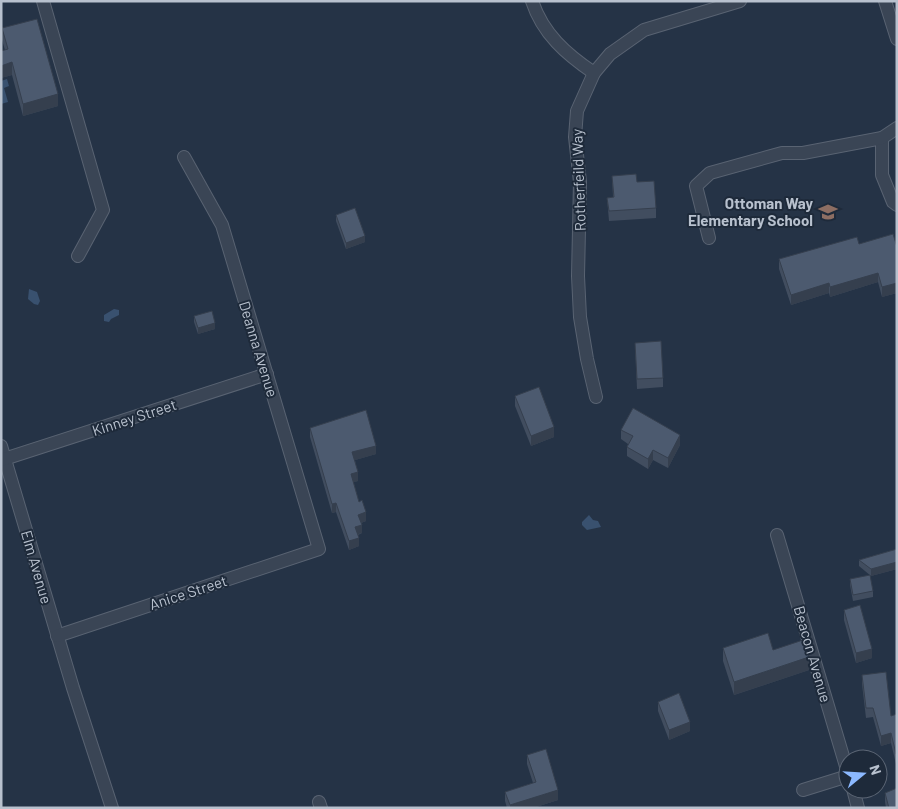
<svg xmlns="http://www.w3.org/2000/svg" width="898" height="809" font-family="Barlow,sans-serif">
	<rect width="100%" height="100%" fill="#253346"/>
	<g fill="#39516f">
		<path d="M7 79 9 86 4 88 8 102 1 104V81Z"/>
		<path d="M29 289 37 292 40 301 38 305 34 304 28 299Z"/>
		<path d="M114 309 119 310V315L111 319 109 322 104 321V315Z"/>
		<path d="M589 515 593 520 598 521 601 527 587 530 582 525V522Z"/>
	</g>
	<g fill="none" stroke-linecap="round" stroke-linejoin="round">
		<g stroke="#596372" stroke-width="14">
			<g id="minor">
				<path d="M43 1 103 210 78 256"/>
				<path d="M532 1C543 34 566 54 594 73"/>
				<path d="M885 1 897 39"/>
				<path d="M882 138V175L893 202 897 205"/>
				<path d="M709 238 696 186 710 173 782 153H803L882 138 897 128"/>
				<path d="M596 397 587 359 580 317 578 276 580 182 575 137 577 111 594 73 610 54 644 30 740 1"/>
				<path d="M1 446 73 688 112 808"/>
				<path d="M1 460 267 374"/>
				<path d="M777 535 848 773"/>
				<path d="M57 636 319 549 222 225 184 157"/>
				<path d="M853 789 858 808"/>
				<path d="M803 790 848 776"/>
				<path d="M319 802 321 808"/>
			</g>
		</g>
		<use href="#minor" stroke="#3a4555" stroke-width="12"/>
	</g>
	<g fill="#414d5f">
		<path d="M2 28 58 106 23 116 12 75 1 78V51L5 50 2 40Z"/>
		<path d="M612 176 637 182 656 208V218L609 221 607 198 613 197Z"/>
		<path d="M336 215 365 242 346 249 336 221Z"/>
		<path d="M859 244 897 247V293L882 297 878 282 830 297 829 293 791 305 779 269V259Z"/>
		<path d="M194 316 215 329 198 334 194 322Z"/>
		<path d="M635 343 663 378V387L637 389Z"/>
		<path d="M515 396 554 437 531 446 515 406Z"/>
		<path d="M310 428 376 454 355 460 358 481 353 482 359 502 366 521 361 523 362 533 358 535 359 546 349 550 336 512 332 513 310 437Z"/>
		<path d="M621 430 680 445 668 468 653 460 648 469 627 456V447L628 444 621 439Z"/>
		<path d="M897 549V569L871 576 859 566V560Z"/>
		<path d="M850 579 873 591V597L853 601 850 585Z"/>
		<path d="M844 610 872 658 856 663 844 620Z"/>
		<path d="M723 648 773 650 809 670 734 695 723 661Z"/>
		<path d="M862 675 891 716 897 714 896 764 891 743 881 746 873 717 866 718 862 684Z"/>
		<path d="M658 702 690 731 669 740 658 711Z"/>
		<path d="M527 755 558 800 533 808H507L505 801V792L533 783 527 764Z"/>
		<path d="M885 793 897 808H886L885 802Z"/>
	</g>
	<g fill="#353f4e">
		<path d="M12 62V75L1 78V66Z"/>
		<path d="M58 94V106L23 116V104Z"/>
		<path d="M365 236V242L346 249V243Z"/>
		<path d="M878 273V282L830 297V287Z"/>
		<path d="M829 283V293L791 305V295Z"/>
		<path d="M897 283V293L882 297V287Z"/>
		<path d="M215 323V329L198 334V328Z"/>
		<path d="M554 427V437L531 446V436Z"/>
		<path d="M680 435V445L668 468V458Z"/>
		<path d="M376 446V454L352 461V452Z"/>
		<path d="M653 450V460L648 469V459Z"/>
		<path d="M358 472V481L351 483V474Z"/>
		<path d="M336 503V512L332 513V504Z"/>
		<path d="M366 512V521L358 524V515Z"/>
		<path d="M362 525V533L355 535V527Z"/>
		<path d="M359 538V546L349 550V541Z"/>
		<path d="M897 562V569L871 576V569Z"/>
		<path d="M872 649V658L856 663V653Z"/>
		<path d="M809 657V670L734 695V682Z"/>
		<path d="M690 722V731L669 740V730Z"/>
		<path d="M891 733V743L881 746V736Z"/>
		<path d="M558 790V800L533 808H510V805Z"/>
	</g>
	<g fill="#4c5a6f" stroke="#353f4e">
		<path d="M37 19 58 94 23 104 12 62 1 66V51L8 49 2 28Z"/>
		<path d="M636 174 637 182 654 181 656 208 609 211 607 198 614 197 612 176Z"/>
		<path d="M355 208 365 236 346 243 336 215Z"/>
		<path d="M893 234 897 247V283L882 287 878 273 830 287 829 283 791 295 779 259 857 237 859 244Z"/>
		<path d="M212 311 215 323 198 328 194 316Z"/>
		<path d="M661 341 663 378 637 379 635 343Z"/>
		<path d="M539 387 554 427 531 436 515 396Z"/>
		<path d="M633 408 680 435 668 458 653 450 648 459 627 447 633 436 621 430Z"/>
		<path d="M366 410 376 446 352 452 358 472 351 474 359 502 362 500 366 512 358 515 362 525 355 527 359 538 349 541 336 503 332 504 310 428Z"/>
		<path d="M897 549V562L871 569 859 560Z"/>
		<path d="M870 575 873 591 853 595 850 579Z"/>
		<path d="M860 605 872 649 856 653 844 610Z"/>
		<path d="M768 633 773 650 803 640 809 657 734 682 723 648Z"/>
		<path d="M886 672 891 716 897 714 896 754 891 733 881 736 873 708H866L862 675Z"/>
		<path d="M679 693 690 722 669 730 658 702Z"/>
		<path d="M546 749 558 790 510 805 505 792 536 782 527 755Z"/>
		<path d="M897 788V808H889L885 793Z"/>
	</g>
	<defs>
		<g id="school-bare" transform="scale(1.5)"><path d="M0-5L7-2L0 1L-7-2ZM-4 1L0 2.5L4 1V4Q0 6-4 4Z" fill="#8d6e63" stroke="#1e2a3a" stroke-width="2.5" paint-order="stroke"/></g>
	</defs>
	<g fill-rule="evenodd">
		<use href="#school-bare" x="828" y="212"/>
	</g>
	<g text-anchor="middle" dominant-baseline="central" stroke-width="4" stroke-linejoin="round" paint-order="stroke">
		<g font-size="15" fill="#b8c1ce" stroke="#1e2a3a">
			<text transform="translate(578 180) rotate(-92)">Rotherfeild Way</text>
			<text transform="translate(259 349) rotate(73)">Deanna Avenue</text>
			<text transform="translate(134 417) rotate(-18)">Kinney Street</text>
			<text transform="translate(37 567) rotate(74)">Elm Avenue</text>
			<text transform="translate(188 592) rotate(-18)">Anice Street</text>
			<text transform="translate(813 654) rotate(74)">Beacon Avenue</text>
		</g>
		<g font-size="15" font-weight="bold" fill="#b8c1ce" stroke="#1e2a3a" text-anchor="end">
			<text x="813" y="203">Ottoman Way<tspan x="813" dy="17">Elementary School</tspan></text>
		</g>
	</g>
	<rect width="898" height="809" fill="none" stroke="#b8c1ce" stroke-width="5"/>
	<g transform="translate(863 774) rotate(72)"><circle r="24" fill="#1e2a3a" stroke="#5c6675"/>
	<path d="M0-4L9 19L0 12L-9 19Z" fill="#8cb9ff"/>
	<text y="-8" font-size="14" font-weight="bold" text-anchor="middle" fill="#b8c1ce">N</text>
	</g>
</svg>
